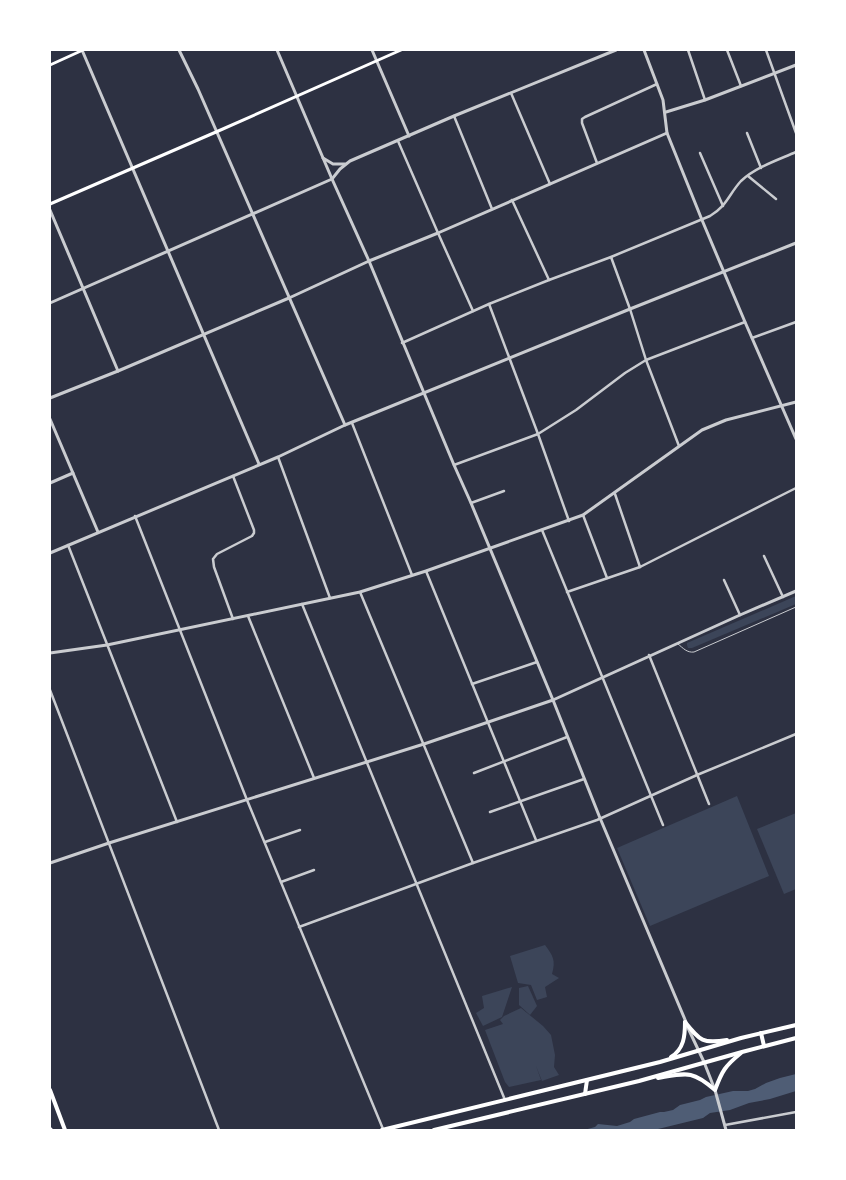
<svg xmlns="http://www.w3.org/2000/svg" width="846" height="1180" font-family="Commissioner,sans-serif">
	<rect width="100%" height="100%" fill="#2d3142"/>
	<g fill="#3c4559">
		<path d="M796 596V604L692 648H688L687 645V643Z"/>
		<path d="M737 796 769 876 650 926 617 848Z"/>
		<path d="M796 813V889L784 894 757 829Z"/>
		<path d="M545 945C553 956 556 960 552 974L559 978 545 987 547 997 537 1000 531 985 518 983 510 956Z"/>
		<path d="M528 986 537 1006 530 1015 519 1005V988Z"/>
		<path d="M512 987 502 1017 483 1026 476 1013 484 1008 482 996Z"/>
		<path d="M521 1008 543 1026 551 1035 555 1055 554 1067 559 1075 542 1081 536 1066 541 1080 509 1087 505 1082 485 1030 503 1024 500 1020 504 1016Z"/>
	</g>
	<path fill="#4f5d75" d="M796 1074V1091L770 1099 749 1103 730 1110 710 1113 703 1118 654 1130H584L595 1127 598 1124 617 1126 630 1122 634 1119 660 1112H664L673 1110 680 1105 700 1100 706 1097 733 1091H748L755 1089 766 1083 780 1078Z"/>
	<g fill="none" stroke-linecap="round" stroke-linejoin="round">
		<path stroke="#caccd0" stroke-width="1" d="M678 644C683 648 687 653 694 652L796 607"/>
		<g stroke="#caccd0" stroke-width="2.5">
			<path d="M688 50 705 100"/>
			<path d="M727 50 741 86"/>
			<path d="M766 50 796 133"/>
			<path d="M511 93 550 184"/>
			<path d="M454 116 492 209"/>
			<path d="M747 133 761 168"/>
			<path d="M398 141 438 233 473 311"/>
			<path d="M700 153 723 206"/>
			<path d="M597 163 582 123V119L585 117 657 84"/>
			<path d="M748 176 776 199"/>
			<path d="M512 200 549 280"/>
			<path d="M611 257 630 309 646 360 679 446"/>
			<path d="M489 304 538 434 569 521"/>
			<path d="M752 338 796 322"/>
			<path d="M402 343 489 304 549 280 611 257 710 216C727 206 729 194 741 181 756 167 778 160 796 152"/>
			<path d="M352 423 412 575"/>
			<path d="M278 457 330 598"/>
			<path d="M454 465 538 434 576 410 625 373 646 360 745 322"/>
			<path d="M233 476 254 530V533L252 536 217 554 213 559 214 567 233 619"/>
			<path d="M615 494 640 567"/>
			<path d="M471 503 504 491"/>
			<path d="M583 515 607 578"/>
			<path d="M135 516 247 800 383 1129"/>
			<path d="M542 530 663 825"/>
			<path d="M68 545 177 822"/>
			<path d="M764 556 783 597"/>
			<path d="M426 571 536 840"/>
			<path d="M724 580 740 615"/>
			<path d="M360 592 473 863"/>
			<path d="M567 592 640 567 796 488"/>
			<path d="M302 604 505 1100"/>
			<path d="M248 616 314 778"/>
			<path d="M649 655 709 804"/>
			<path d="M472 684 537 662"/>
			<path d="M50 690 219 1130"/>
			<path d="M474 773 567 737"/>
			<path d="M490 812 584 779"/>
			<path d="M265 842 300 830"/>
			<path d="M281 882 314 870"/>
			<path d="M299 927 473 863 597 820 697 775 796 734"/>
			<path d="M725 1125 796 1112"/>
		</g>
		<g stroke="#caccd0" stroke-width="3">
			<path d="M82 50 259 464"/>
			<path d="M179 50 198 89 345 425"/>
			<path d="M277 50 332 179 369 261 454 465 471 503 553 700 600 818 686 1022"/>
			<path d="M372 50 409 136"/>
			<path d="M644 50 663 100 667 133 702 220 745 322 796 439"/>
			<path d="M666 112 705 100 796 65"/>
			<path d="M323 158 333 164H345"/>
			<path d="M50 210 118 371"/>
			<path d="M50 303 332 179 340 169 350 161 454 116 616 50"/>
			<path d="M50 398 118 371 289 298 369 261 438 233 667 133"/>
			<path d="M50 419 98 532"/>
			<path d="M50 483 73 473"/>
			<path d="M50 553 278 457 345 425 630 309 796 243"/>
			<path d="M50 653 107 645 360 592 426 571 583 515 702 430 726 420 796 402"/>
			<path d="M50 863 109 843 424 744 553 700 740 615 796 591"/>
			<path d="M688 1028 704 1062 715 1090 726 1130"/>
		</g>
		<g stroke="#fff" stroke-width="3">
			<path d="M50 65 83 50"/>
			<path d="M50 204 216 132 401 50"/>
		</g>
		<g stroke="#fff" stroke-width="4">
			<path d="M685 1022C700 1041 703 1044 727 1040"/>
			<path d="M761 1033 764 1046"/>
			<path d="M671 1057C684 1049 685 1036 685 1022"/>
			<path d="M658 1078C687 1073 692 1070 715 1090 722 1071 725 1066 741 1053"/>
			<path d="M50 1090 65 1130"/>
			<path d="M585 1094 587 1080"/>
			<path d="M50 1129 51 1130"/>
			<path d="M382 1130 660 1062 741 1038 796 1025"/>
			<path d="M434 1130 639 1081 742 1052 796 1038"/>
		</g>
	</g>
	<rect width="846" height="1180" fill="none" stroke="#ffffff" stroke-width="102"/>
</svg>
